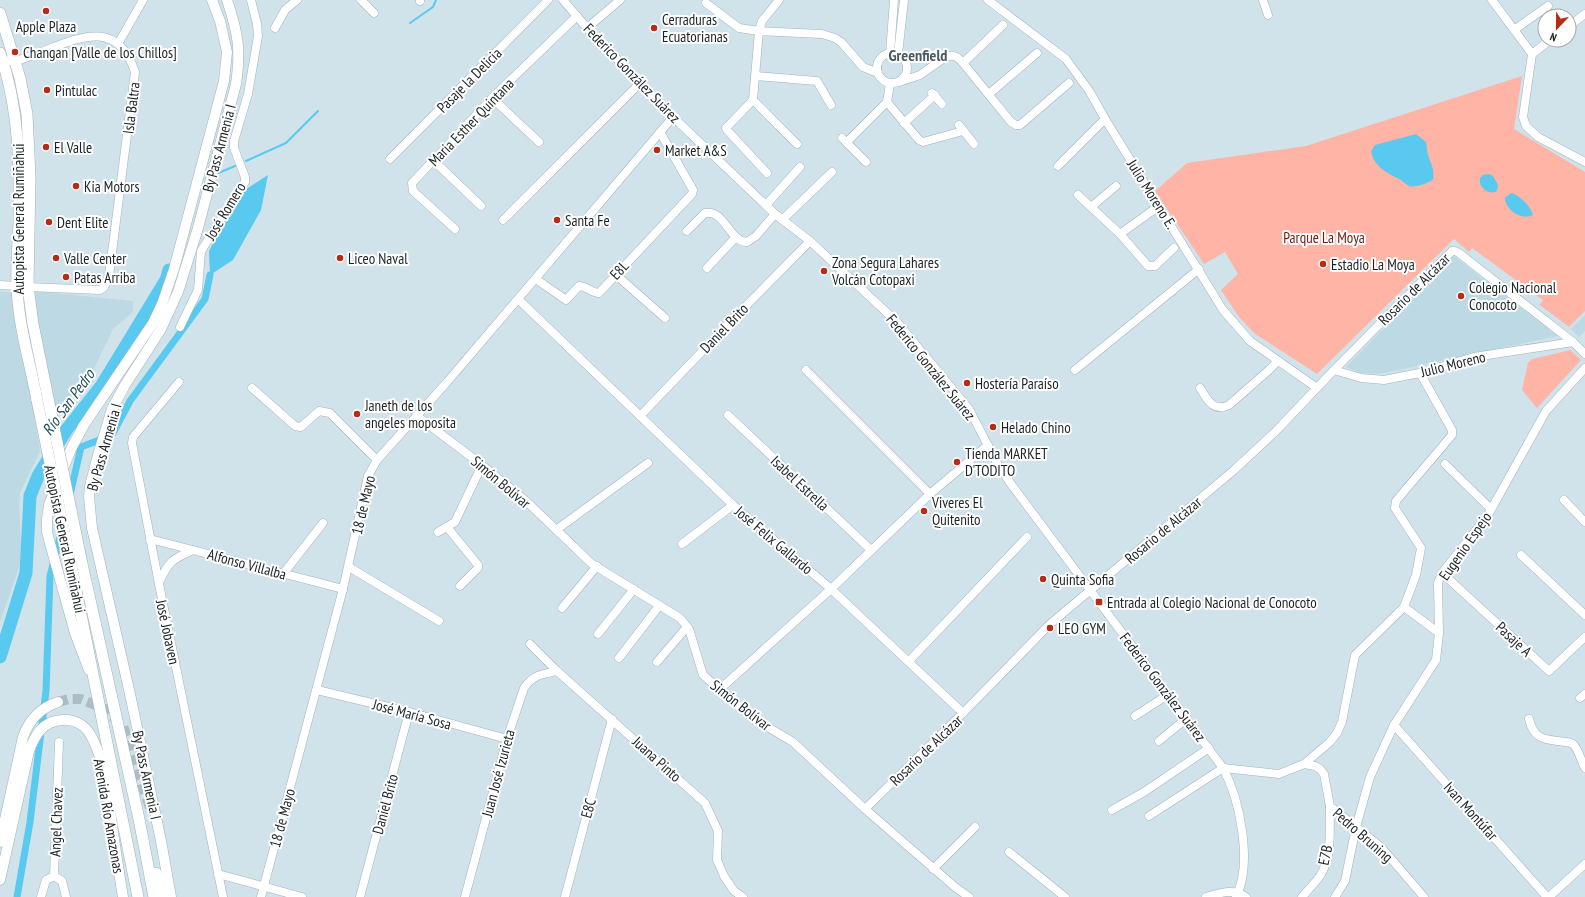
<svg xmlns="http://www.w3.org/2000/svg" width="1585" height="897" font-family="'PT Sans Narrow',sans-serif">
	<rect width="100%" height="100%" fill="#d0e3eb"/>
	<g fill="#bdd9e3">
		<path d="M1454 256 1558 336 1380 374 1360 373 1346 367Z"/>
		<path d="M32 291 133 301V312L113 329 90 377 72 404 56 418Z"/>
		<path d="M0 292H14L40 451 20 493 19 505 22 559 0 622Z"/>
		<path d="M1585 315V331L1579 337 1571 329Z"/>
	</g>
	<g fill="#ffb4a5">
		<path d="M1522 76 1514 129 1585 172V311L1569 327 1540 305 1543 300 1472 248 1469 252 1454 239 1317 374 1254 333 1239 317 1221 290 1238 274 1225 252 1204 264 1155 191 1187 163 1306 146Z"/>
		<path d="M1570 350 1581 360 1537 408 1522 390 1528 363 1532 359Z"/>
	</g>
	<g fill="#5ac9ef">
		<path d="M1416 134 1426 142C1427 147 1427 151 1428 155 1431 164 1435 170 1433 180 1427 183 1416 188 1409 186 1405 184 1402 180 1399 179 1386 172 1374 167 1371 151L1375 145Z"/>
		<path d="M1489 174 1493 176 1498 185 1497 191C1488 196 1478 187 1480 178L1483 175Z"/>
		<path d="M268 175 261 210 233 260 210 275 209 251 240 193Z"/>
		<path d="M1511 193C1520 195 1530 206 1533 215 1522 221 1505 210 1505 198Z"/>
	</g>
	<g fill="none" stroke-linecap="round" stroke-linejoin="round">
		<g stroke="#5ac9ef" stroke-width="2">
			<path d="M410 23 433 7 436 0"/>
			<path d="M246 161 286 143 318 111"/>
			<path d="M216 174 235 166"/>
		</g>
		<g stroke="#5ac9ef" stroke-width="7">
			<path d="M70 495 81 447 112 435 130 401 205 299 210 275"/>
			<path d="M17 897 30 822 46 691 50 576 62 529"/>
		</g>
		<path stroke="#5ac9ef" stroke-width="13" d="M0 657 26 573 30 496 38 476 67 429 102 385 166 280 169 270"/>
		<path stroke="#acbdc3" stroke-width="10" stroke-dasharray="10 5" stroke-linecap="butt" d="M58 702 69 699H81L105 709 123 726 150 808"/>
		<g stroke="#a1b3bb" stroke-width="9">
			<g id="minor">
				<path d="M361 0 374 13"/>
				<path d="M563 0 587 28 673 117 775 214 810 241 898 323 969 409 997 463 1011 484 1223 768C1240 800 1253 863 1236 897"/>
				<path d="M988 0 1066 59 1090 92 1105 119 1223 310 1250 341 1317 388"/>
				<path d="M1263 0 1268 15"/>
				<path d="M1492 0 1532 54 1523 117 1526 126 1538 137 1585 162"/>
				<path d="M420 1V0"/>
				<path d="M706 3 739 28 759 31 822 34 835 38 841 42 863 67 878 73"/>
				<path d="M1569 26 1585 14"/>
				<path d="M275 28 285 10 297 0"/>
				<path d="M587 28 620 0"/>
				<path d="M1514 30 1548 6"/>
				<path d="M118 44 143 0"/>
				<path d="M890 53 894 0"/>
				<circle cx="892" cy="68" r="15"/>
				<path d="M898 54 904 0"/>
				<path d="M1532 54 1550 40"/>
				<path d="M0 60C5 59 10 62 15 61 21 60 27 57 33 55 73 41 116 14 135 72L109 276 104 287 100 290 28 287"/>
				<path d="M963 63 1003 25"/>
				<path d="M756 76 817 81 831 105"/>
				<path d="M899 82 920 75 947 56C955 55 958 57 963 63L1011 122 1016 125H1020L1069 83"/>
				<path d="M932 93 942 104"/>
				<path d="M989 94 1037 53"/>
				<path d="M492 98 539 142"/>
				<path d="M753 100 797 144"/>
				<path d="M887 102 919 140 923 142 963 131"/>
				<path d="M904 123 935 95"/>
				<path d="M959 125 974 144"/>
				<path d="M842 138 866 162"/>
				<path d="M847 142 887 102 890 84"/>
				<path d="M390 159 548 0"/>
				<path d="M433 160 481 206"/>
				<path d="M1058 166 1105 119"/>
				<path d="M767 173 727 130 726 128 753 100 759 31 762 21 779 0"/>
				<path d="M1078 195 1120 234 1148 266H1155L1174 248"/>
				<path d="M766 205 800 167"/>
				<path d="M1091 207 1116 186"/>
				<path d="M503 220 640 83"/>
				<path d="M782 220 832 172"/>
				<path d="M455 229 413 191 412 183 492 98 577 16"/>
				<path d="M687 231 705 213C725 209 729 242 747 242L756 236 775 214"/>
				<path d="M1120 234 1159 206"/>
				<path d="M707 268 736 237"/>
				<path d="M615 274 665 318"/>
				<path d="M536 279 566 300 579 286C586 286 592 293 599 293L692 194 693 190 660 132"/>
				<path d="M0 285 17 286"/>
				<path d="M518 299 733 505 831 589 963 713"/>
				<path d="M180 327 198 290 201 251 245 182V177L234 148V141L248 94 258 36 257 24 251 0"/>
				<path d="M806 370 930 494"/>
				<path d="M1075 370 1199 269"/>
				<path d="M1334 370 1361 378 1384 380 1420 373 1474 357 1573 342"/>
				<path d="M179 382 133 437 132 443 159 584 223 897"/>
				<path d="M252 388 295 426 301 427 319 411 330 413 377 460"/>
				<path d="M1200 388C1207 399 1213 413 1229 405L1269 370 1278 361"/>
				<path d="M728 415 871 550"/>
				<path d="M417 416 482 465 525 500 592 564 680 618 689 629 703 675 754 719 793 742 865 809 955 887 969 897"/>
				<path d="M640 416 736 316 810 241"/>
				<path d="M1445 464 1491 509"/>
				<path d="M1564 500 1585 522"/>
				<path d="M447 527 478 565V568L460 586"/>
				<path d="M556 530 648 463"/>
				<path d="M438 532 455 522 482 465"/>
				<path d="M150 539 343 589"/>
				<path d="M682 544 733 505"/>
				<path d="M1521 555 1585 615"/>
				<path d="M349 567 439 621"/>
				<path d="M1442 573 1549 671 1585 637"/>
				<path d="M283 574 323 523"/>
				<path d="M159 583C168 562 172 559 193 550"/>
				<path d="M1404 607 1439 633"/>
				<path d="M562 608 597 566"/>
				<path d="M598 634 634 589"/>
				<path d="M530 644 557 671 705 803 718 831 717 860 724 876 734 891 743 897"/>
				<path d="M619 658 659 606"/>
				<path d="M909 661 1027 537"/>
				<path d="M657 662 687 627"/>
				<path d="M317 690 409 712 507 739"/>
				<path d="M719 690 831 589 930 494 988 445"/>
				<path d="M1580 698 1585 694"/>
				<path d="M1135 716 1169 694"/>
				<path d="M1529 719C1534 741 1546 739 1565 742 1568 742 1572 743 1574 745 1578 749 1582 763 1585 768"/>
				<path d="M1394 725 1547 897"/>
				<path d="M1159 741 1187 718"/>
				<path d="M1304 764 1330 742 1337 733 1342 722 1355 655 1404 607 1416 575 1421 548 1395 508 1396 501 1452 435V430L1420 373"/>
				<path d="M1223 768 1279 774 1304 764 1315 766 1320 769 1324 774 1330 806 1381 847 1424 897"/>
				<path d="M865 809 963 713 1050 624 1233 471 1275 432 1334 370 1452 251H1455L1459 253 1573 342 1585 354"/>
				<path d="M1112 810 1144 792 1209 748"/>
				<path d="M1149 816 1223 768"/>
				<path d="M1009 852 1065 897"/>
				<path d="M933 869 975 827"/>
				<path d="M218 874 302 897"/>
				<path d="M54 876 59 742"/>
				<path d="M54 876 62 881 66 897"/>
				<path d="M41 897 46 880 54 876"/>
				<path d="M261 897 343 589 368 476 377 460 448 381 673 117"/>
				<path d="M360 897 409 712"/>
				<path d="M465 897 507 739 524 688C533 675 542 674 557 671"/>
				<path d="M565 897 612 719"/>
				<path d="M1206 897C1220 893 1233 888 1246 897"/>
				<path d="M1302 897C1308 890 1315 883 1320 876 1333 856 1329 829 1330 806"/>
				<path d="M1335 897 1345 881 1356 827 1370 777 1394 725 1436 660 1439 633 1438 583 1442 573 1488 515 1546 411 1585 368"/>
				<path d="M1549 897 1585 864"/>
			</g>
		</g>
		<g stroke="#a1b3bb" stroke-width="11">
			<g id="major">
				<path d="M89 670 75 633 51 547 47 532V519L49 505 58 481 72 447 84 425 153 323 162 304 174 269 224 81 227 52 220 21 212 0"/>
				<path d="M0 842 23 737C29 720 40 708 58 702"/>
				<path d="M0 880 29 751C35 735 43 721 62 720 73 719 84 724 90 734 103 756 106 785 110 810 114 839 118 868 123 897"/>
				<path d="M171 897 161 841 130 694 92 528 89 497 90 486 98 455 112 409 125 385 161 329 178 292 198 228 236 84C241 49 238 33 227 0"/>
			</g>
		</g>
		<g stroke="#a1b3bb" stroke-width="12">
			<g id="highway">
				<path d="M0 13 20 78 27 114 30 177 28 287 33 324 48 398"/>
				<path d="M0 53C19 107 20 165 19 222 18 243 16 264 17 286 18 324 30 362 37 400"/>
				<path d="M82 564 139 819 154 897"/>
				<path d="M71 565 138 897"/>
				<path d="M156 873 163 897"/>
			</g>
		</g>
		<use href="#minor" stroke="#fff" stroke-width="8"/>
		<use href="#major" stroke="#fff" stroke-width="10"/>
		<use href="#highway" stroke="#fff" stroke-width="11"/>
		<g stroke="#a1b3bb" stroke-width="12" stroke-linecap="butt">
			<g id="highway-bridge">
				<path d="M48 398 82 564"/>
				<path d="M37 400 71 565"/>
			</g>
		</g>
		<use href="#highway-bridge" stroke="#fff" stroke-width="11"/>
	</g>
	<g fill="#b82c16" stroke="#fff" stroke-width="1.5">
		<circle cx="46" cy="11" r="4"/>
		<circle cx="654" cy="28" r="4"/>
		<circle cx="15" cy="52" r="4"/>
		<circle cx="47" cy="90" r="4"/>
		<circle cx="46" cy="147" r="4"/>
		<circle cx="657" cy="150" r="4"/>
		<circle cx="76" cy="186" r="4"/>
		<circle cx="557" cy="220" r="4"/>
		<circle cx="49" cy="222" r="4"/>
		<circle cx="56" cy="258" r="4"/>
		<circle cx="340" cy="258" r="4"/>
		<circle cx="1323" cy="264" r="4"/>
		<circle cx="824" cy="271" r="4"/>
		<circle cx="66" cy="277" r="4"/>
		<circle cx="1461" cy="296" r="4"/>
		<circle cx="967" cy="383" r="4"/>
		<circle cx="357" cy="414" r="4"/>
		<circle cx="993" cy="427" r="4"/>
		<circle cx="957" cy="462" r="4"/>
		<circle cx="924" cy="511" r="4"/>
		<circle cx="1043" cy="579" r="4"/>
		<rect x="1095" y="598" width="8" height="8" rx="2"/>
		<circle cx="1050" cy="628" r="4"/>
	</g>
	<g text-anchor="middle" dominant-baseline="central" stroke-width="4" stroke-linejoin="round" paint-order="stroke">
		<g font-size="15" fill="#1c2325" stroke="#fff" text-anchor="start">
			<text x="662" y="19">Cerraduras<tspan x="662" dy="17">Ecuatorianas</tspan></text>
			<text x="46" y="26" text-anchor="middle">Apple Plaza</text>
			<text x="23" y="52">Changan [Valle de los Chillos]</text>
			<text x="55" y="90">Pintulac</text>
			<text x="54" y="147">El Valle</text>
			<text x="665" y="150">Market A&amp;S</text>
			<text x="84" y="186">Kia Motors</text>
			<text x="565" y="220">Santa Fe</text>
			<text x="57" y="222">Dent Elite</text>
			<text x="64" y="258">Valle Center</text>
			<text x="348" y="258">Liceo Naval</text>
			<text x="832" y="262">Zona Segura Lahares<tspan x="832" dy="17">Volcán Cotopaxi</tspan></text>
			<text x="1331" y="264">Estadio La Moya</text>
			<text x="74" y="277">Patas Arriba</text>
			<text x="1469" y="287">Colegio Nacional<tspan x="1469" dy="17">Conocoto</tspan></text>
			<text x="975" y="383">Hostería Paraíso</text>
			<text x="365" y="405">Janeth de los<tspan x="365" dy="17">angeles moposita</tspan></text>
			<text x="1001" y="427">Helado Chino</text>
			<text x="965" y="453">Tienda MARKET<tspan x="965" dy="17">D'TODITO</tspan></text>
			<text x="932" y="502">Viveres El<tspan x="932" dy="17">Quitenito</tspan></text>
			<text x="1051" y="579">Quinta Sofia</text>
			<text x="1107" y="602">Entrada al Colegio Nacional de Conocoto</text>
			<text x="1058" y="628">LEO GYM</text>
		</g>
		<g font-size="15" fill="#1c2325" stroke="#fff">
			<text transform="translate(632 73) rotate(46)">Federico González Suárez</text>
			<text transform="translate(469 80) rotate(-45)">Pasaje la Delicia</text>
			<text transform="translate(131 108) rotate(-83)">Isla Baltra</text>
			<text transform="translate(471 122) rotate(-46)">Maria Esther Quintana</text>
			<text transform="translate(219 148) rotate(-75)">By Pass Armenia I</text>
			<text transform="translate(1152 194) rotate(58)">Julio Moreno E.</text>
			<text transform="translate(225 211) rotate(-59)">José Romero</text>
			<text transform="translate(18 219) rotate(-90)">Autopista General Rumiñahui</text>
			<text transform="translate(619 270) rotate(-47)">E8L</text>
			<text transform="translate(1414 289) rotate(-45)">Rosario de Alcázar</text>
			<text transform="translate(724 328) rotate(-46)">Daniel Brito</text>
			<text transform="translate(1453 364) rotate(-14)">Julio Moreno</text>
			<text transform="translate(931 367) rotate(51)">Federico González Suárez</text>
			<text transform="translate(104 447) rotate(-74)">By Pass Armenia I</text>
			<text transform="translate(501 482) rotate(40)">Simón Bolívar</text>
			<text transform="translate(800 483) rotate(43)">Isabel Estrella</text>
			<text transform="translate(363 505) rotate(-77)">18 de Mayo</text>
			<text transform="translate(1163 530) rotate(-40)">Rosario de Alcázar</text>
			<text transform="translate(65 539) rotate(78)">Autopista General Rumiñahui</text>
			<text transform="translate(774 540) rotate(40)">José Felix Gallardo</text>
			<text transform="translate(1465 546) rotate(-55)">Eugenio Espejo</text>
			<text transform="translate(247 564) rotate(15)">Alfonso Villalba</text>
			<text transform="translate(168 632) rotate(78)">José Jobaven</text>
			<text transform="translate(1514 639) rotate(43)">Pasaje A</text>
			<text transform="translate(1163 687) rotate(53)">Federico González Suárez</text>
			<text transform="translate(741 705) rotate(38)">Simón Bolívar</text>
			<text transform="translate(412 714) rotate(15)">José María Sosa</text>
			<text transform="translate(926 750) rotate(-44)">Rosario de Alcázar</text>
			<text transform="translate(657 759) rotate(42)">Juana Pinto</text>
			<text transform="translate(498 773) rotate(-75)">Juan José Izurieta</text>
			<text transform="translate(147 775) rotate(78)">By Pass Armenia I</text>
			<text transform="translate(385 804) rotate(-75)">Daniel Brito</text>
			<text transform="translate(588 808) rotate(-75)">E8C</text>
			<text transform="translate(1471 811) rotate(48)">Ivan Montúfar</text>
			<text transform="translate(109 816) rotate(80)">Avenida Río Amazonas</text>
			<text transform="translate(282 818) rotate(-75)">18 de Mayo</text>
			<text transform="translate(56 822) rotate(-88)">Angel Chavez</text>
			<text transform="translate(1363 835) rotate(41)">Pedro Bruning</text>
			<text transform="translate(1325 855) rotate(-78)">E7B</text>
		</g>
		<g font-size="15" fill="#6b1b0f" stroke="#fff">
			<text x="1324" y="237">Parque La Moya</text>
		</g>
		<g font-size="16" font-weight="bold" fill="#4a5a60" stroke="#fff">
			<text x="918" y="55">Greenfield</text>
		</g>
		<g font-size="16" font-style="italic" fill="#1c4c5c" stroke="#fff">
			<text transform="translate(68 402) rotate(-54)">Río San Pedro</text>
		</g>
	</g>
	<g transform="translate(1557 28) rotate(202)"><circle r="19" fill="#ffffff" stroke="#a4a7a8"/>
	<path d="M0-3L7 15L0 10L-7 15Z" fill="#b82c16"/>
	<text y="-6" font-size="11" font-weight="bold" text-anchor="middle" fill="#1c2325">N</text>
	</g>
</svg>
